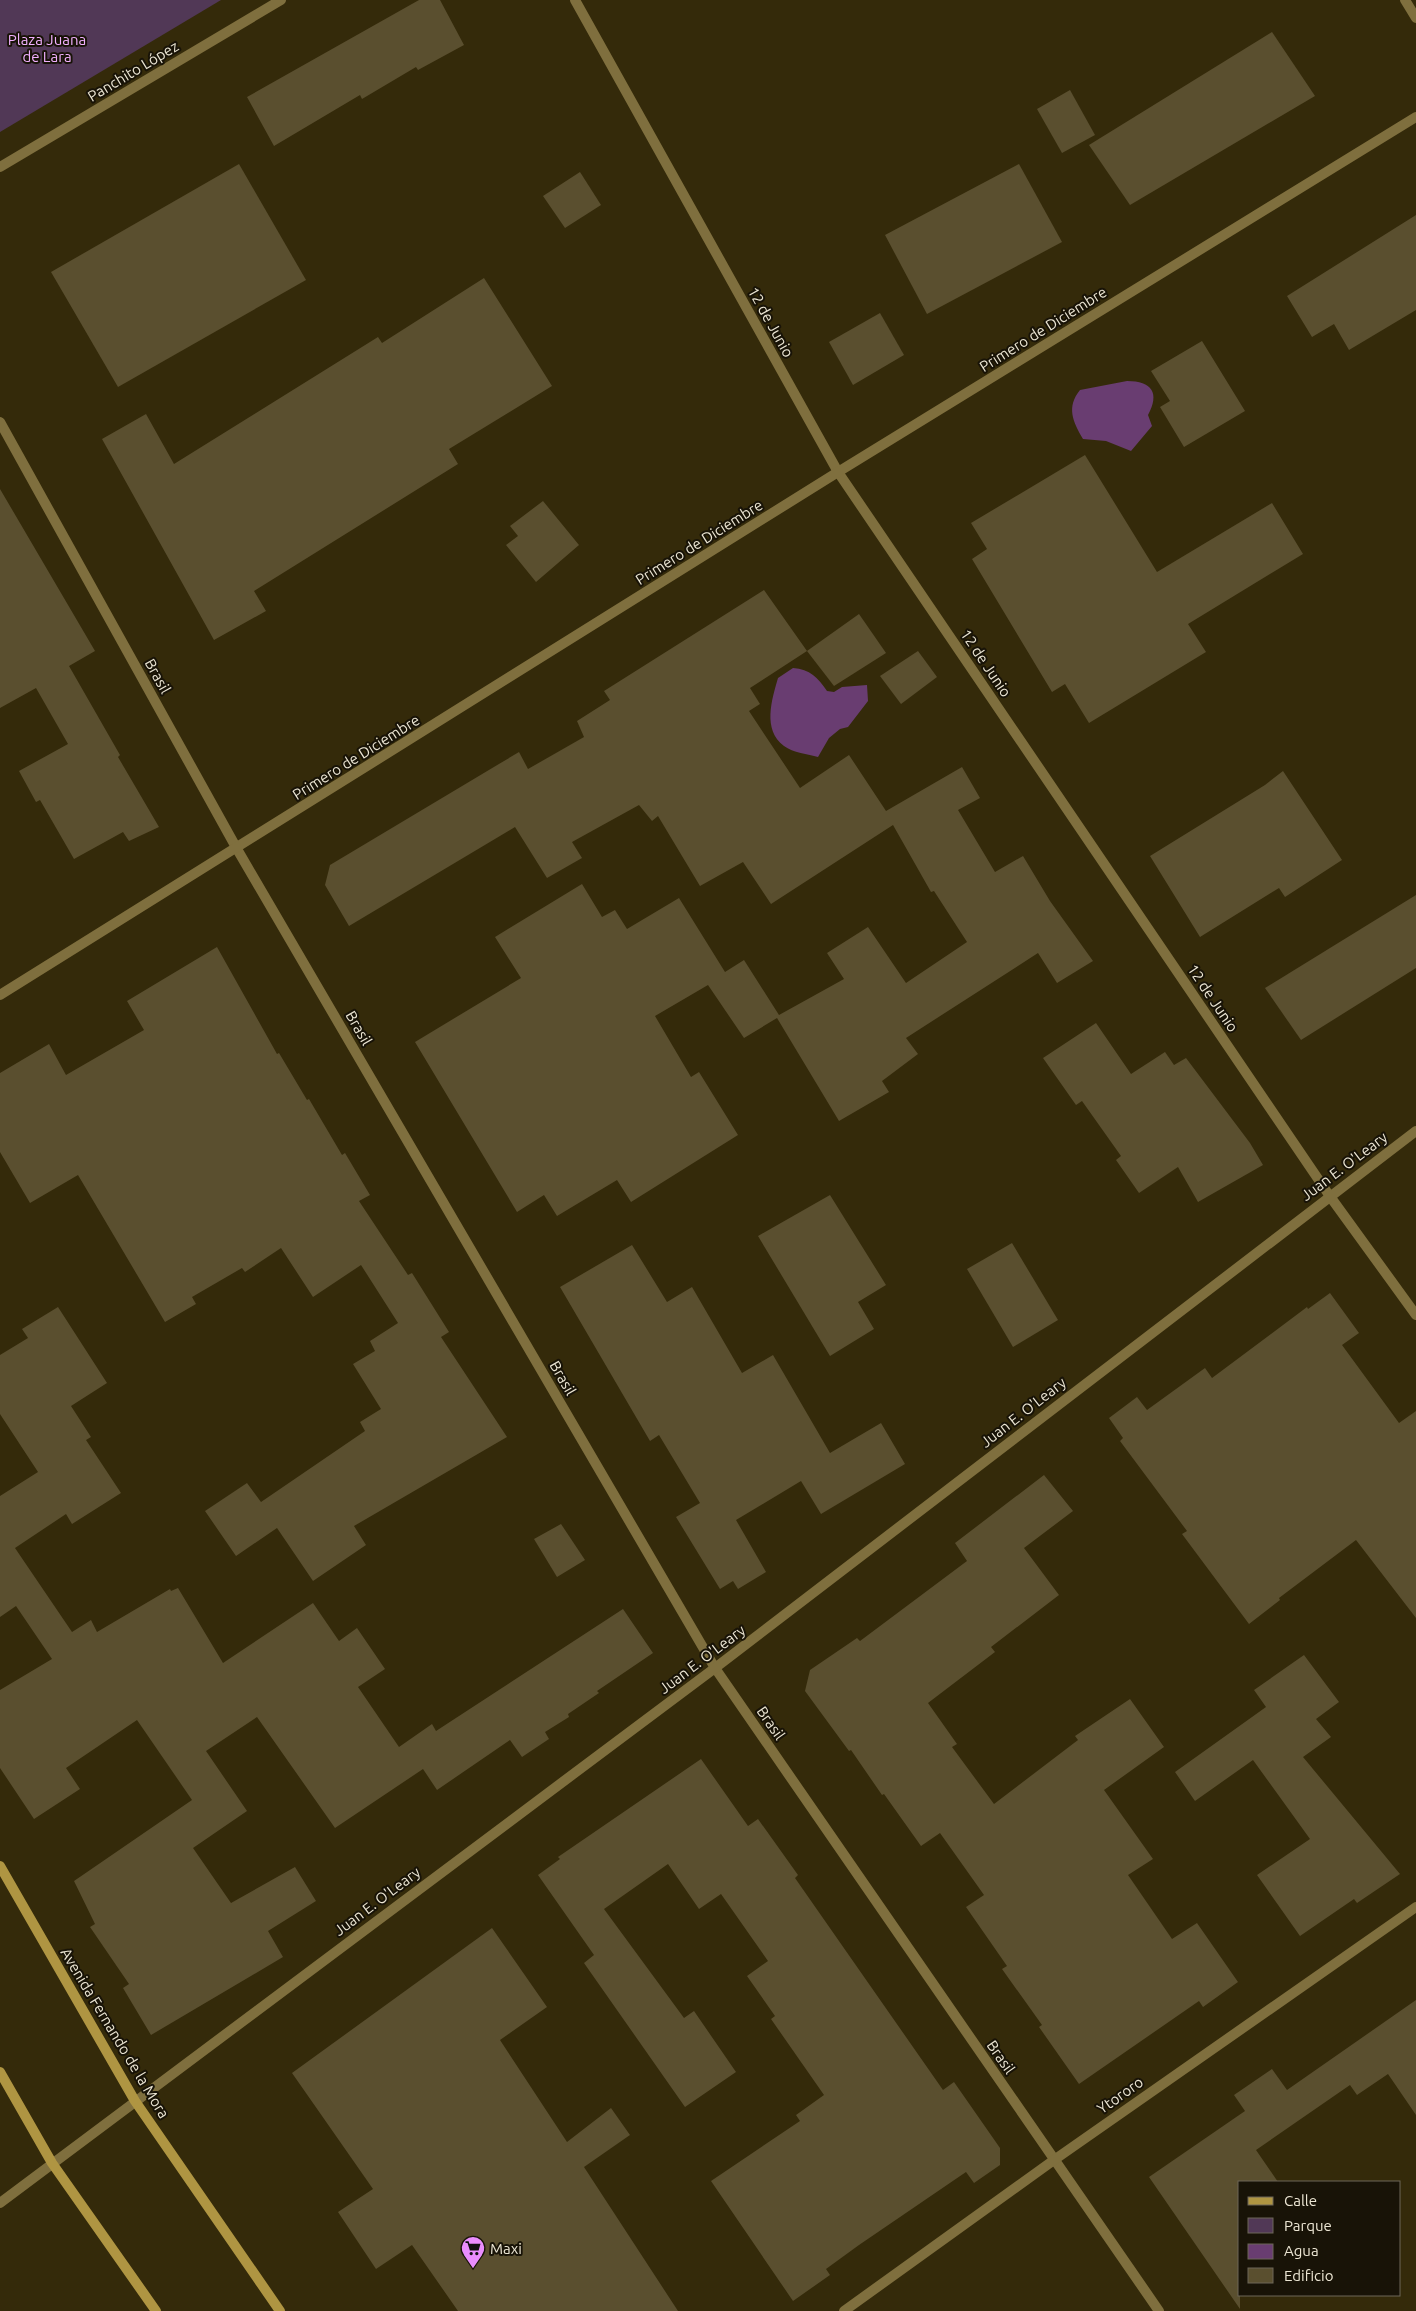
<svg xmlns="http://www.w3.org/2000/svg" width="1416" height="2311" font-family="Ubuntu,sans-serif">
	<rect width="100%" height="100%" fill="#342a0a"/>
	<path fill="#513856" d="M0 0H221L0 132Z"/>
	<g fill="#693d71">
		<path d="M1127 381C1152 381 1160 393 1148 415L1152 426 1131 451 1106 441 1083 439C1073 422 1066 407 1080 390Z"/>
		<path d="M793 668C810 669 818 678 827 691L834 692 842 687 867 685 868 701 848 727 840 729 829 738 818 757C808 754 793 753 784 746 762 730 772 699 778 678Z"/>
	</g>
	<g fill="#5a4f2f">
		<path d="M419 0H440L464 45 418 70 416 67 362 99 360 95 274 146 247 97Z"/>
		<path d="M1272 32 1315 96 1130 205 1089 145Z"/>
		<path d="M1070 90 1095 135 1062 153 1037 109Z"/>
		<path d="M239 164 306 280 118 387 51 272Z"/>
		<path d="M1019 164 1062 242 927 314 885 235Z"/>
		<path d="M580 172 601 205 565 228 543 196Z"/>
		<path d="M1416 215V310L1349 350 1334 324 1312 337 1287 296Z"/>
		<path d="M484 278 552 386 449 449 458 464 254 591 266 611 214 640 102 439 146 414 174 464 378 337 382 343Z"/>
		<path d="M880 313 904 355 853 385 829 342Z"/>
		<path d="M1202 341 1245 411 1184 447 1160 407 1170 401 1151 371Z"/>
		<path d="M1085 455 1157 572 1272 503 1303 554 1188 624 1206 652 1089 723 1065 684 1052 692 972 559 987 549 971 523Z"/>
		<path d="M0 489 95 651 69 666 120 755 118 757 159 827 129 841 123 832 74 859 40 800 36 802 19 771 68 744 36 688 0 708Z"/>
		<path d="M543 501 579 545 536 582 506 545 518 536 510 526Z"/>
		<path d="M764 590 807 651 750 688 760 704 749 711 800 788 849 755 886 811 962 767 980 798 958 810 995 872 1023 856 1050 901 1093 961 1057 983 1038 953 906 1038 918 1054 882 1081 889 1092 839 1121 777 1018 744 1038 708 985 655 1016 691 1077 699 1072 738 1135 631 1202 617 1180 557 1216 544 1195 517 1212 415 1042 521 978 495 937 582 884 602 917 615 910 627 929 679 898 725 972 744 960 779 1015 844 979 827 953 868 927 906 983 967 942 934 891 931 892 893 825 771 904 743 862 700 886 658 816 652 821 639 805 572 842 582 858 547 878 515 827 349 926 325 885 330 865 519 752 528 769 584 737 577 721 610 700 604 691Z"/>
		<path d="M859 614 886 653 834 686 807 651Z"/>
		<path d="M918 651 937 677 901 704 880 676Z"/>
		<path d="M1283 771 1342 860 1285 897 1279 888 1200 937 1150 856 1265 785Z"/>
		<path d="M1416 895V968L1301 1040 1265 988Z"/>
		<path d="M217 947 277 1054 279 1053 307 1100 309 1099 342 1155 345 1153 370 1195 359 1201 408 1275 412 1273 449 1332 441 1337 507 1437 354 1526 366 1545 313 1581 277 1528 236 1556 205 1511 247 1483 261 1502 365 1431 360 1422 381 1409 353 1364 375 1351 370 1341 398 1323 361 1265 313 1297 281 1248 245 1272 242 1268 192 1297 196 1304 165 1322 78 1175 30 1203 0 1152V1073L49 1044 66 1075 144 1030 127 1001Z"/>
		<path d="M1096 1023 1131 1074 1165 1052 1174 1065 1186 1058 1250 1143 1263 1165 1198 1202 1178 1167 1139 1193 1116 1160 1121 1156 1082 1101 1076 1105 1043 1058Z"/>
		<path d="M830 1195 886 1285 858 1302 874 1329 830 1356 758 1236Z"/>
		<path d="M1012 1243 1058 1320 1013 1347 967 1269Z"/>
		<path d="M632 1245 667 1302 692 1287 742 1373 773 1355 830 1453 881 1423 905 1464 821 1514 801 1481 736 1520 766 1572 738 1589 733 1581 720 1589 676 1517 700 1503 659 1435 650 1441 560 1287Z"/>
		<path d="M1330 1293 1359 1333 1342 1345 1399 1423 1416 1411V1618L1356 1540 1279 1598 1280 1600 1249 1624 1182 1534 1187 1531 1120 1441 1123 1438 1109 1418 1137 1397 1147 1410 1205 1368 1212 1378 1307 1307 1308 1309Z"/>
		<path d="M58 1307 107 1383 71 1406 91 1437 86 1440 121 1493 72 1524 66 1514 15 1548 72 1632 91 1620 97 1632 170 1589 171 1591 178 1588 223 1663 313 1603 339 1641 357 1628 385 1669 358 1687 399 1747 432 1724 436 1731 623 1609 653 1653 597 1691 599 1693 568 1714 569 1717 545 1732 549 1739 522 1757 510 1740 437 1790 423 1769 335 1828 257 1717 206 1751 247 1811 193 1848 231 1903 295 1867 316 1901 268 1931 283 1957 151 2035 123 1988 129 1984 90 1927 95 1924 74 1881 192 1800 137 1720 66 1768 80 1789 34 1819 0 1768V1690L52 1659 16 1606 0 1617V1496L38 1472 0 1414V1355L28 1338 22 1329Z"/>
		<path d="M1044 1475 1073 1511 1024 1548 1059 1595 991 1647 995 1652 928 1703 957 1744 952 1747 994 1804 1078 1740 1075 1736 1130 1699 1164 1747 1104 1790 1153 1859 1128 1875 1172 1939 1197 1923 1238 1982 1203 2007 1199 2001 1079 2084 1039 2027 1042 2025 1002 1969 1007 1966 966 1907 984 1895 940 1833 921 1846 884 1794 882 1795 851 1750 849 1751 805 1691 810 1670 857 1638 860 1641 967 1561 955 1543Z"/>
		<path d="M561 1524 585 1560 557 1577 534 1539Z"/>
		<path d="M1304 1655 1339 1702 1316 1719 1331 1737 1303 1757 1400 1874 1357 1903 1354 1899 1300 1936 1257 1875 1310 1839 1253 1760 1195 1801 1175 1772 1266 1707 1254 1690Z"/>
		<path d="M701 1759 748 1826 758 1819 798 1875 795 1878 943 2090 954 2082 1000 2148V2165L974 2183 966 2172 859 2245 826 2269 830 2275 793 2301 711 2181 800 2121 796 2115 824 2095 771 2019 775 2016 747 1976 768 1961 721 1894 699 1909 668 1864 604 1909 684 2018 694 2011 736 2072 685 2107 584 1963 594 1955 538 1875 560 1859 558 1857Z"/>
		<path d="M492 1928 547 2007 500 2040 567 2142 611 2108 630 2135 584 2167 678 2311H458L412 2245 376 2269 338 2212 373 2189 292 2073Z"/>
		<path d="M1416 2000V2115L1388 2074 1357 2095 1350 2085 1256 2150 1278 2182H1240V2309L1149 2177 1245 2111 1234 2095 1272 2069 1287 2090Z"/>
	</g>
	<g fill="none" stroke-linecap="round" stroke-linejoin="round">
		<g stroke="#7f6f3e" stroke-width="10">
			<path d="M575 0 838 472 1329 1195 1416 1315"/>
			<path d="M1405 0 1416 18"/>
			<path d="M0 167 281 0"/>
			<path d="M0 422 237 849 715 1668 1159 2311"/>
			<path d="M0 995 838 472 1416 117"/>
			<path d="M0 2203 715 1668 1416 1131"/>
			<path d="M844 2311 1054 2160 1416 1907"/>
		</g>
		<g stroke="#af9542" stroke-width="10">
			<path d="M0 1866 135 2101 280 2311"/>
			<path d="M0 2072 52 2163 156 2311"/>
		</g>
	</g>
	<defs>
		<g id="supermarket-pin" transform="scale(1.25)"><path d="M0 17L-7.5 6A9.5 9.5 0 1 1 7.5 6Z" fill="#ea8dfd" stroke="#181307"/><path d="M-6-5.5h2.5l.6 2H6L4.5 2H-2.5L-4.4-4H-6ZM-1.5 3.2a1.3 1.3 0 1 0 .1 0ZM3 3.2a1.3 1.3 0 1 0 .1 0Z" fill="#111"/></g>
	</defs>
	<g fill-rule="evenodd">
		<use href="#supermarket-pin" x="473" y="2248"/>
	</g>
	<g text-anchor="middle" dominant-baseline="central" stroke-width="4" stroke-linejoin="round" paint-order="stroke">
		<g font-size="15" fill="#f1b0fe" stroke="#181307">
			<text x="47" y="39">Plaza Juana<tspan x="47" dy="17">de Lara</tspan></text>
		</g>
		<g font-size="15" fill="#ece6d4" stroke="#181307">
			<text transform="translate(133 71) rotate(-31)">Panchito López</text>
			<text transform="translate(771 322) rotate(61)">12 de Junio</text>
			<text transform="translate(1043 329) rotate(-32)">Primero de Diciembre</text>
			<text transform="translate(699 542) rotate(-32)">Primero de Diciembre</text>
			<text transform="translate(986 663) rotate(56)">12 de Junio</text>
			<text transform="translate(158 676) rotate(61)">Brasil</text>
			<text transform="translate(356 757) rotate(-32)">Primero de Diciembre</text>
			<text transform="translate(1213 998) rotate(56)">12 de Junio</text>
			<text transform="translate(359 1028) rotate(60)">Brasil</text>
			<text transform="translate(1344 1166) rotate(-37)">Juan E. O'Leary</text>
			<text transform="translate(563 1378) rotate(60)">Brasil</text>
			<text transform="translate(1023 1412) rotate(-38)">Juan E. O'Leary</text>
			<text transform="translate(702 1659) rotate(-37)">Juan E. O'Leary</text>
			<text transform="translate(771 1723) rotate(55)">Brasil</text>
			<text transform="translate(377 1901) rotate(-37)">Juan E. O'Leary</text>
			<text transform="translate(115 2033) rotate(59)">Avenida Fernando de la Mora</text>
			<text transform="translate(1001 2057) rotate(55)">Brasil</text>
			<text transform="translate(1120 2095) rotate(-35)">Ytororo</text>
		</g>
		<g font-size="15" fill="#ece6d4" stroke="#181307" text-anchor="start">
			<text x="490" y="2248">Maxi</text>
		</g>
	</g>
	<rect x="1238" y="2181" width="162" height="115" fill="#181307" stroke="#6d6759"/>
	<rect x="1248" y="2197" width="25" height="8" fill="#af9542" stroke="#6d6759"/>
	<text x="1284" y="2206" font-size="15" fill="#ece6d4">Calle</text>
	<rect x="1248" y="2218" width="25" height="15" fill="#513856" stroke="#6d6759"/>
	<text x="1284" y="2231" font-size="15" fill="#ece6d4">Parque</text>
	<rect x="1248" y="2244" width="25" height="15" fill="#693d71" stroke="#6d6759"/>
	<text x="1284" y="2256" font-size="15" fill="#ece6d4">Agua</text>
	<rect x="1248" y="2268" width="25" height="15" fill="#5a4f2f" stroke="#6d6759"/>
	<text x="1284" y="2281" font-size="15" fill="#ece6d4">Edificio</text>
</svg>
